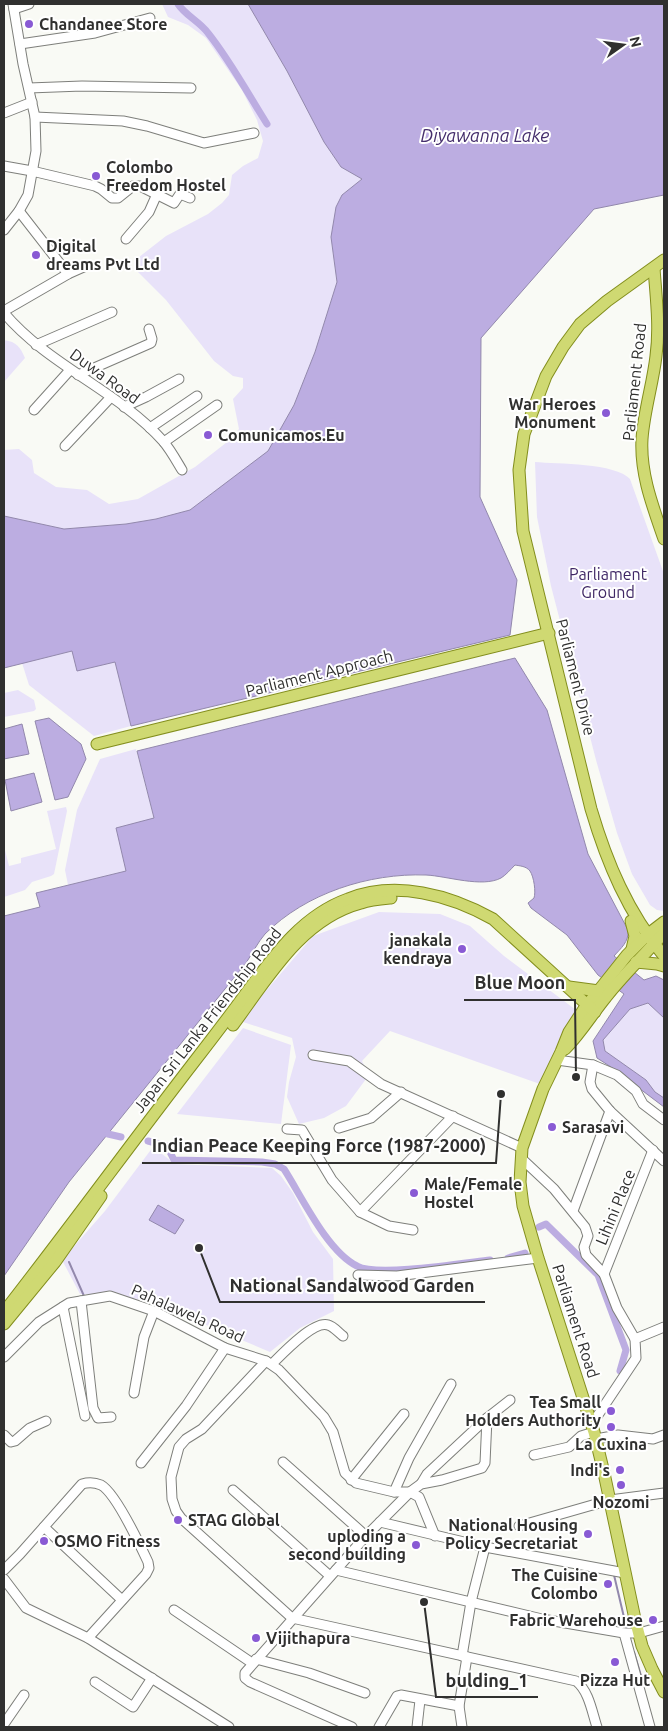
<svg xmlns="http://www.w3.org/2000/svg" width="668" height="1731" font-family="Ubuntu,sans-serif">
	<rect width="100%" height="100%" fill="#f9faf5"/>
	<g fill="#e8e2f9">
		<path d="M162 4H248L287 71 324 142 341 167 362 179 342 195 331 237 337 282 315 352 294 405 268 451 190 510 156 519 126 524 64 529 4 516V450L19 449 32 460 34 473 56 487 87 490 109 504 138 499 195 467 231 439 239 429 233 399 243 388V378L233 376 214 361 166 300 136 270 134 261 166 236 208 214 222 203 229 195 232 175 243 166 258 158 263 141 257 120 242 90 206 38 188 25 168 17Z"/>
		<path d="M4 340C17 342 20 347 25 358L4 382Z"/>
		<path d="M535 462C557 464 616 463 630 479L664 574V911L657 910 650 905 632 874 617 833 596 760 551 586 537 517Z"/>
		<path d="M73 651 115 662 131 726 94 736 29 685 22 663Z"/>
		<path d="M18 690 34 700 36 709 34 711 4 717V693Z"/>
		<path d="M136 749 154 819 126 871 68 885 65 870 77 810 100 759Z"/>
		<path d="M66 807 67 811 54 874 51 876 32 882 25 890 4 897V846L9 866 21 863V858L56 849 47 811Z"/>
		<path d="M379 912 440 914 470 926 504 956 580 1013 540 1084 390 1031 362 1061 369 1075 346 1106 324 1118 299 1124 287 1097 289 1082 296 1057 292 1038 240 1021 313 936Z"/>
		<path d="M648 1003 664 1018V1098L655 1092 646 1080 605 1051 603 1040 630 1009Z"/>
		<path d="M243 1028 291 1045 281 1124 177 1114Z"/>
		<path d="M153 1147 175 1164 272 1168 281 1176 293 1193 313 1232 333 1259 334 1311 300 1328 270 1352 152 1302 113 1294H80L62 1260 105 1211Z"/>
	</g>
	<g fill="#bcade1" stroke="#9288ac">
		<path d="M248 4H664V195L594 209 481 338 480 497 517 580 510 635 131 726 115 662 77 671 72 651 4 668V516L64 529 126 524 156 519 190 510 268 451 294 405 315 352 337 282 331 237 336 207 342 195 362 179 341 167 324 142 287 71Z"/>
		<path d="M515 658 547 710 588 854 628 930C629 942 621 948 614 956L644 980 656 976 664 980V1018L648 1003 630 1009 603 1040 605 1051 646 1080 655 1092 664 1098V1107L611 1067 597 1058 593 1041 624 994 598 975 567 935 531 908 528 903 534 898C536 892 534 877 530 871 526 866 520 866 515 865 511 869 506 875 501 878 482 888 447 876 426 875 369 873 306 893 265 934 258 942 252 954 246 963L69 1182 4 1276V916L40 907 36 893 126 871 116 828 154 818 137 751Z"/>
		<path d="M49 718 81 744 86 759 68 797 55 800 35 721Z"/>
		<path d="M22 724 29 754 4 759V729Z"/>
		<path d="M34 773 42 802 11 811 5 780Z"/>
		<path d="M158 1205 184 1220 175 1234 149 1220Z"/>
	</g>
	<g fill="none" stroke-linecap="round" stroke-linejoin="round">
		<g stroke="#9288ac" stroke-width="2">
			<path d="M69 1262 84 1296"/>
			<path d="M614 1575 627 1630"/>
			<path d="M634 1652 644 1686"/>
		</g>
		<g stroke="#bcade1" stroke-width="7">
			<path d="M178 4C185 15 200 22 208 33 231 62 248 94 267 124"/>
			<path d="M108 1134 121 1137"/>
			<path d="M148 1141 167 1146 174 1160 262 1162 275 1164 284 1169C302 1197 327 1251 357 1266 377 1277 464 1263 490 1260"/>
			<path d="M539 1227 546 1224 598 1275 626 1350 620 1371"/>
			<path d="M508 1258 525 1253"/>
		</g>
		<g stroke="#7e7f7b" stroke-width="11">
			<g id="minor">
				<path d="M14 9 29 4"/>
				<path d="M20 44 95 33 150 18"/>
				<path d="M29 88 82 86 191 88"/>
				<path d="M4 113 32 102"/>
				<path d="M35 117 123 121 147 126 204 143 254 133"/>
				<path d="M4 166 32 171 95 186 101 189 112 198H118L133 186H140L174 203 180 194 190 198"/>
				<path d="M19 211 68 274"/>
				<path d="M4 230 19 211 28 195 36 151 35 117 23 64 13 4"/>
				<path d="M126 239 149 212 157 194"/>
				<path d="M4 311 68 274 86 266"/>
				<path d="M4 313C49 366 117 390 163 441 170 449 176 460 182 470"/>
				<path d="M36 345 112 312"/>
				<path d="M78 375 151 343 152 339 149 329"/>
				<path d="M124 407 146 397 179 379"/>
				<path d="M34 410 70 370"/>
				<path d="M150 428 197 396"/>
				<path d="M164 442 217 405"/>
				<path d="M65 446 111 397"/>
				<path d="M313 1055 349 1061 381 1084 522 1148"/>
				<path d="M557 1060 593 1065 617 1075 636 1091 643 1104 664 1120"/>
				<path d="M593 1065 590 1082 592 1089 610 1111 664 1161"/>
				<path d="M339 1128 371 1118 401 1092"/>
				<path d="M287 1129 302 1130 332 1180 360 1212 389 1226 413 1230"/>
				<path d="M522 1159 554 1189 585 1227 588 1236 584 1247 586 1255 604 1274 617 1308 635 1339"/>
				<path d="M573 1211 610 1111"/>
				<path d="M360 1212 453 1116"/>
				<path d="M604 1274 653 1150"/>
				<path d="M358 1275 397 1276 538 1258"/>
				<path d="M81 1301 93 1408 98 1418 111 1417"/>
				<path d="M63 1307 85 1416"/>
				<path d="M4 1357 39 1322 69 1303 110 1296 154 1311 225 1348 266 1361 279 1370 324 1417 333 1432 345 1473 356 1483 394 1492H410L419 1497 435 1536"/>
				<path d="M266 1361 202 1429 186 1439 179 1447 171 1477 172 1499 176 1511 181 1518 292 1618 576 1681C589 1691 592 1712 597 1727"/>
				<path d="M272 1364C281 1355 314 1320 328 1325 333 1326 339 1333 343 1336"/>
				<path d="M134 1393 144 1337 154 1311"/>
				<path d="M592 1424 636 1358 635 1339 664 1327"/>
				<path d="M4 1435 11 1442 15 1441 30 1428 46 1421"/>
				<path d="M596 1439 618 1435 653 1439 664 1435"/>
				<path d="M534 1455 569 1447 581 1436 594 1432"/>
				<path d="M283 1462 366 1536"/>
				<path d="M141 1463 186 1406 225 1348"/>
				<path d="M351 1480 404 1414"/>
				<path d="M421 1484 427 1474 487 1418 510 1400"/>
				<path d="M233 1490 330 1576"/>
				<path d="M394 1492 409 1458 451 1384"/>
				<path d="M380 1522 485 1547 625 1573"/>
				<path d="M519 1526 610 1500 664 1493"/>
				<path d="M44 1527 122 1600"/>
				<path d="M4 1570 20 1554 82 1484C89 1482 94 1482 101 1485 116 1493 140 1545 148 1562L149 1568 146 1574 88 1638"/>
				<path d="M336 1570 542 1619 624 1633H639L664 1626"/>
				<path d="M4 1579 26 1608 88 1638 229 1727"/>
				<path d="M174 1610 252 1663"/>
				<path d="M624 1633 650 1727"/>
				<path d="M462 1656 471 1602 485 1547"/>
				<path d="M256 1659 309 1673 365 1693"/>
				<path d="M95 1682 133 1707 152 1678"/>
				<path d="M4 1724 24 1695"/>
				<path d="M352 1727 250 1682 245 1678V1673L366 1536 410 1492 421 1484 442 1480 482 1468 485 1463 487 1418"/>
				<path d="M379 1727 397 1696 401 1695 459 1706"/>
				<path d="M417 1727 420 1700"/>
				<path d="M462 1727 459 1706 467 1657"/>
			</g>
		</g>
		<g stroke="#838e1d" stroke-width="13">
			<g id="major">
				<path d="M664 260 607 301 580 324 563 347 546 376 524 434 519 470 523 531 591 809C607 863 628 913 664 956"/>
				<path d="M654 268C656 297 660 327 656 356 653 383 644 411 642 439 640 474 653 507 664 539"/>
				<path d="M97 744 549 633"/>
				<path d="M631 921 635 936 632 949"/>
				<path d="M664 922 647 935 627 955 584 1009 569 1032 561 1052 543 1089 522 1148 520 1182 523 1206 538 1258 594 1432 604 1473 635 1619 642 1646 652 1669 664 1692"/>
				<path d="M636 962 657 964 664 966"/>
				<path d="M569 987 599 991"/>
				<path d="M233 1025C268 978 301 919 361 903 370 900 381 899 391 898"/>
				<path d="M565 1049C581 1033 592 1014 606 997 624 974 645 954 664 933"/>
				<path d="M4 1312C68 1230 130 1145 194 1062 211 1040 228 1018 244 996 273 957 301 916 348 899 396 880 450 895 493 919L595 1012"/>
				<path d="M4 1324 55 1262 101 1196"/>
			</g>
		</g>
		<use href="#minor" stroke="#fff" stroke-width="9"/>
		<use href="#major" stroke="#cfd972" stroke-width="11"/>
	</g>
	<g fill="#895ad4" stroke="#fff" stroke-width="2">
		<circle cx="29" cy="24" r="5"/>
		<circle cx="96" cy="176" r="5"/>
		<circle cx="36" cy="255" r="5"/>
		<circle cx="606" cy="413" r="5"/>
		<circle cx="208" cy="435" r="5"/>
		<circle cx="462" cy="949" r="5"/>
		<circle cx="552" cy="1127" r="5"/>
		<circle cx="414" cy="1193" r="5"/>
		<circle cx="611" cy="1411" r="5"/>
		<circle cx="611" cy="1427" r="5"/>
		<circle cx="620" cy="1470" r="5"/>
		<circle cx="621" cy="1485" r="5"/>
		<circle cx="178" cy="1520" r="5"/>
		<circle cx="588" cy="1534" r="5"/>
		<circle cx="44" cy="1541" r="5"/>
		<circle cx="416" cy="1545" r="5"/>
		<circle cx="608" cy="1584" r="5"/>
		<circle cx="653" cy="1620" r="5"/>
		<circle cx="256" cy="1638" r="5"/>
		<circle cx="615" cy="1662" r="5"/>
	</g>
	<g text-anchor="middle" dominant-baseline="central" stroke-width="4" stroke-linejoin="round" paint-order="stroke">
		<g font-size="16" font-weight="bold" fill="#30302f" stroke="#fff" text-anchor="start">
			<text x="39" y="24">Chandanee Store</text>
			<text x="106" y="167">Colombo<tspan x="106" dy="18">Freedom Hostel</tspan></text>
			<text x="46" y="246">Digital<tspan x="46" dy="18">dreams Pvt Ltd</tspan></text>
			<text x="596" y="404" text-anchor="end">War Heroes<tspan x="596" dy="18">Monument</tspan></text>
			<text x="218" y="435">Comunicamos.Eu</text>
			<text x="452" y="940" text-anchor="end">janakala<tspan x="452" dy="18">kendraya</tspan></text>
			<text x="562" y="1127">Sarasavi</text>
			<text x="424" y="1184">Male/Female<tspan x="424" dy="18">Hostel</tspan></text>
			<text x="601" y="1402" text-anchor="end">Tea Small<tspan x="601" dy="18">Holders Authority</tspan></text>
			<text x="611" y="1444" text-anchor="middle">La Cuxina</text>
			<text x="610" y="1470" text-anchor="end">Indi's</text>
			<text x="621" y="1502" text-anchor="middle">Nozomi</text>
			<text x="188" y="1520">STAG Global</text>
			<text x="578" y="1525" text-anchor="end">National Housing<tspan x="578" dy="18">Policy Secretariat</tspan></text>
			<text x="406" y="1536" text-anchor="end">uploding a<tspan x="406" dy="18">second building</tspan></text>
			<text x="54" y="1541">OSMO Fitness</text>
			<text x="598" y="1575" text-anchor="end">The Cuisine<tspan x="598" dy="18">Colombo</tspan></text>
			<text x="643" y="1620" text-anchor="end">Fabric Warehouse</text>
			<text x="266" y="1638">Vijithapura</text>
			<text x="615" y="1680" text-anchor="middle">Pizza Hut</text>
		</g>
		<g font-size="16" fill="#30302f" stroke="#fff">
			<text transform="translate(105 376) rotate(36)">Duwa Road</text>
			<text transform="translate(634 382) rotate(-84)">Parliament Road</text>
			<text transform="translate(319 673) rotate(-14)">Parliament Approach</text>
			<text transform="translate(576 677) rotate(76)">Parliament Drive</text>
			<text transform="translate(207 1020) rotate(-52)">Japan Sri Lanka Friendship Road</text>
			<text transform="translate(615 1207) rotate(-68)">Lihini Place</text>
			<text transform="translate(188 1313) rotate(24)">Pahalawela Road</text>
			<text transform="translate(576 1321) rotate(72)">Parliament Road</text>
		</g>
		<g font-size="16" fill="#3f2765" stroke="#fff">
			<text x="608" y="574">Parliament<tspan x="608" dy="18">Ground</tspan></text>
		</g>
		<g font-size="18" font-style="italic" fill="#452e6c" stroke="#fff">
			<text x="485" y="135">Diyawanna Lake</text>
		</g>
	</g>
	<path fill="none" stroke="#30302f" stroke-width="2" d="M576 1077L575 1000H464M501 1094L496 1163H142M199 1248L220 1302H485M424 1602L436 1697H538"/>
	<g fill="#30302f" stroke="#fff" stroke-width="2">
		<circle cx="576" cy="1077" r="5"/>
		<circle cx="501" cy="1094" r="5"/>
		<circle cx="199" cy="1248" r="5"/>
		<circle cx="424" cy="1602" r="5"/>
	</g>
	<g font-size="18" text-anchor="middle" font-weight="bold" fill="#30302f" stroke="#fff" stroke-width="4" stroke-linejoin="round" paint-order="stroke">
		<text x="520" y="989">Blue Moon</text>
		<text x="319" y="1152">Indian Peace Keeping Force (1987-2000)</text>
		<text x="352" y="1292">National Sandalwood Garden</text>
		<text x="487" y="1687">bulding_1</text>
	</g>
	<rect width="668" height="1731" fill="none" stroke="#30302f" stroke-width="10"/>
	<g transform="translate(623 45) rotate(76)" stroke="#ffffff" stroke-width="4" paint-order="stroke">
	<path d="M0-4L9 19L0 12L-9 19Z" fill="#30302f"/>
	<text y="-8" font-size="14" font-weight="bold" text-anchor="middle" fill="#30302f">N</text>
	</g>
</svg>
